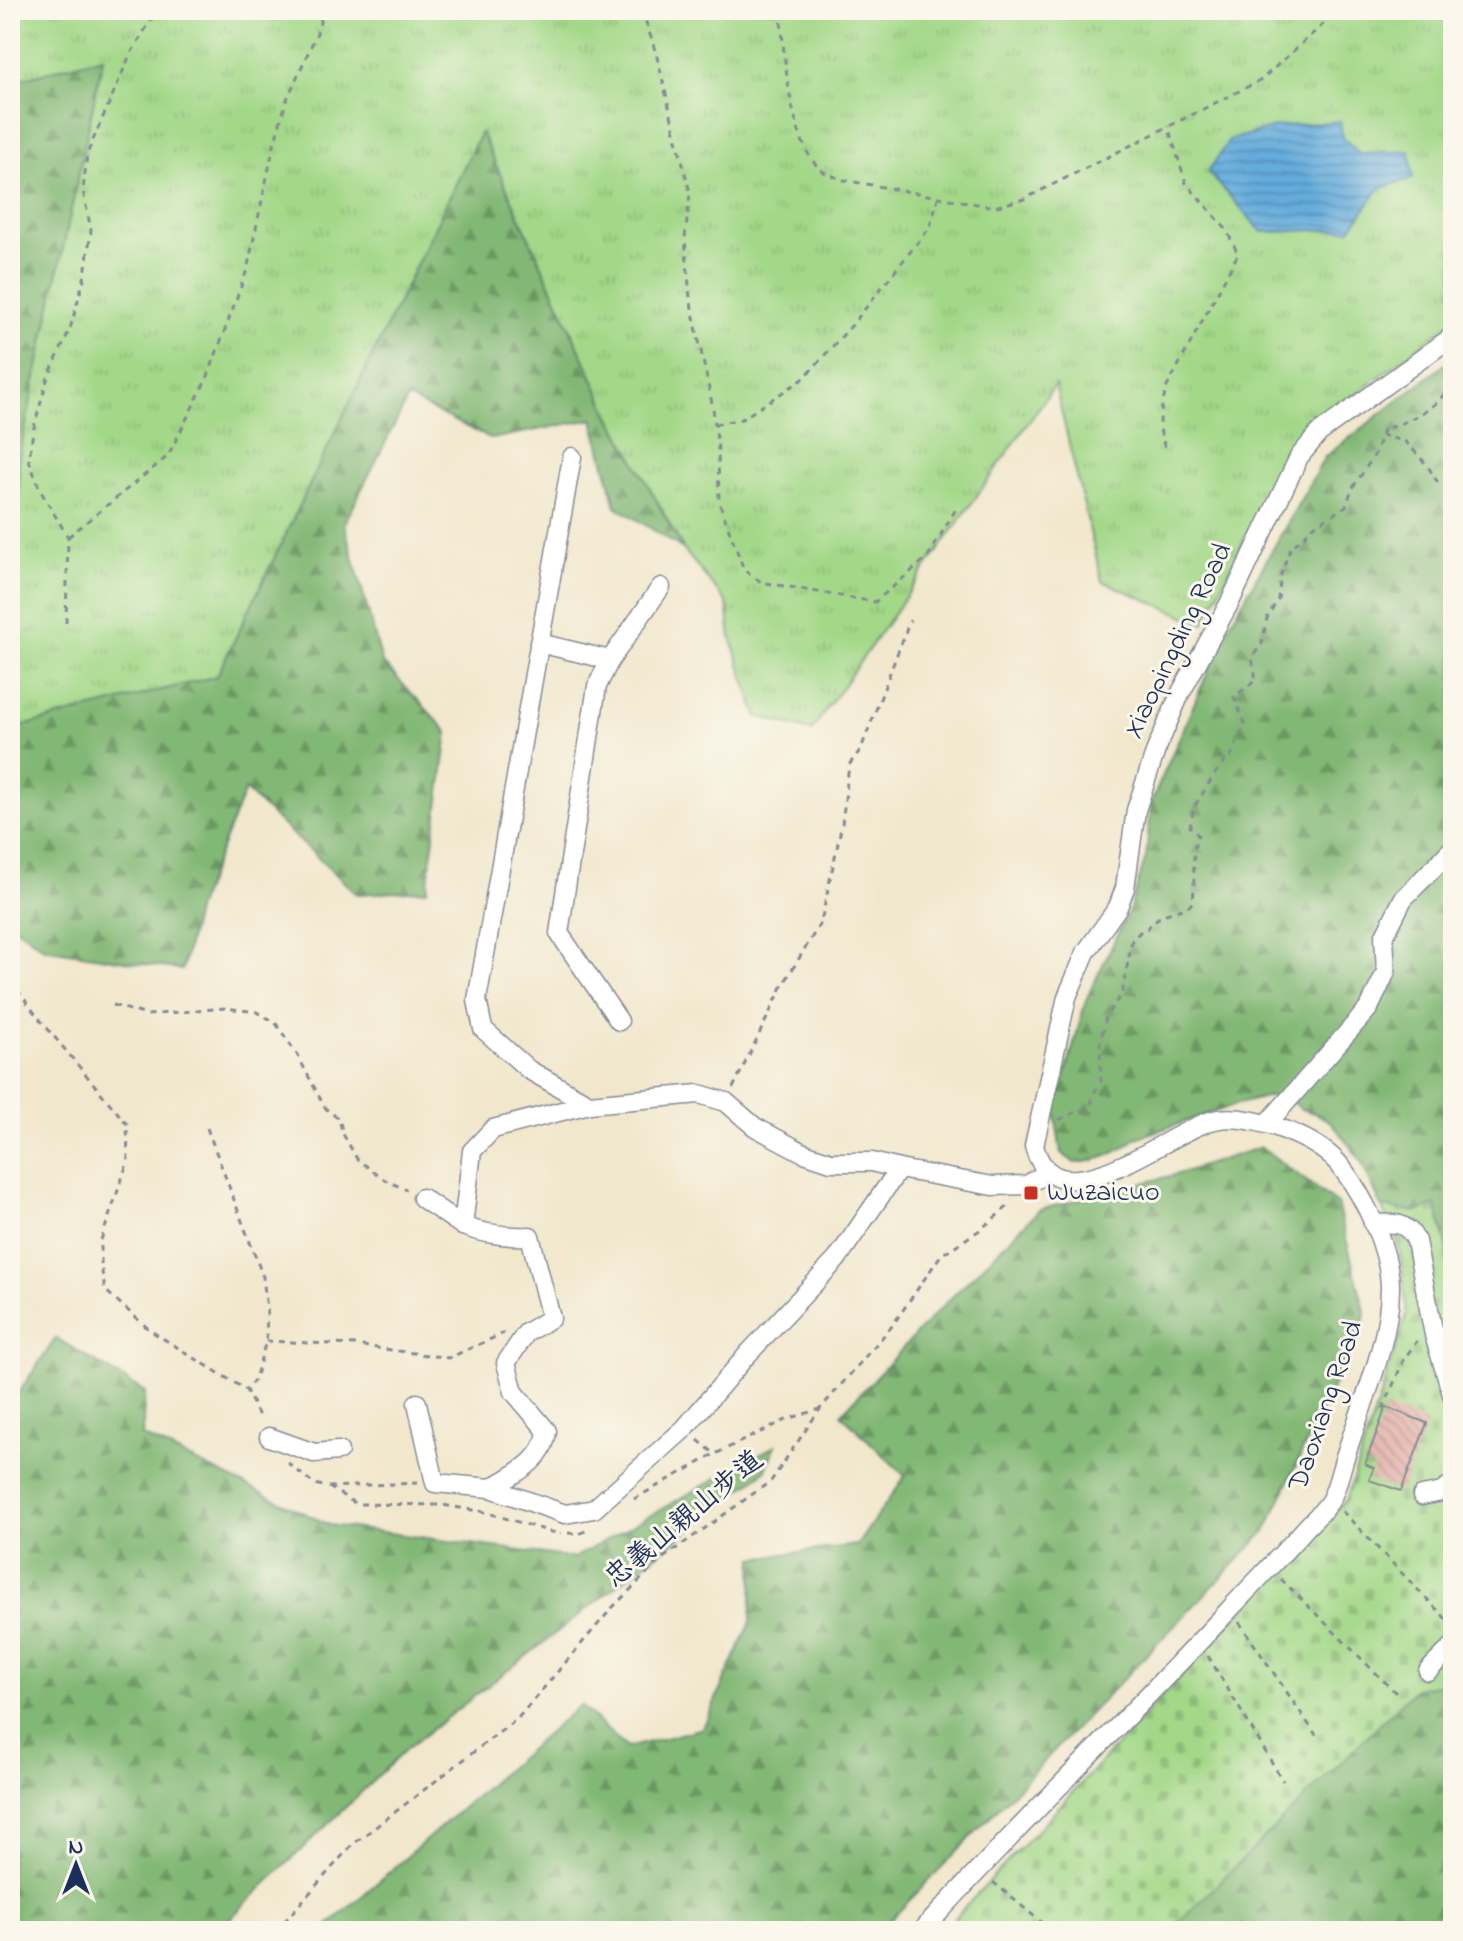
<svg xmlns="http://www.w3.org/2000/svg" width="1463" height="1941" font-family="'Indie Flower','LXGW WenKai TC',sans-serif">
	<defs>
		<pattern id="grass-tufts" width="24" height="20" patternUnits="userSpaceOnUse" patternTransform="scale(2)"><rect width="24" height="20" fill="#a3d888"/><path d="M3 7l-1-3M5 7V3M7 7l1-3M15 17l-1-3M17 17v-4M19 17l1-3" fill="none" stroke="#8cba78"/></pattern>
		<pattern id="forest-firs" width="22" height="20" patternUnits="userSpaceOnUse" patternTransform="scale(2)"><rect width="22" height="20" fill="#82b874"/><path d="M5 1l3.5 6h-7zM16 11l3.5 6h-7z" fill="#6a9662"/></pattern>
		<pattern id="cemetery-stones" width="16" height="16" patternUnits="userSpaceOnUse" patternTransform="scale(2)"><rect width="16" height="16" fill="#a3d888"/><path d="M2 7V4a2 2 0 0 1 4 0v3zM10 15v-3a2 2 0 0 1 4 0v3z" fill="#8cba78"/></pattern>
		<pattern id="water-rules" width="6" height="5" patternUnits="userSpaceOnUse" patternTransform="scale(2)"><rect width="6" height="5" fill="#64acdb"/><path d="M0 2.5h6" fill="none" stroke="#528cb5"/></pattern>
		<pattern id="building-back-hatch" width="6" height="6" patternUnits="userSpaceOnUse" patternTransform="scale(2)"><rect width="6" height="6" fill="#e0aca4"/><path d="M-1 5l2 2M0 0l6 6M5-1l2 2" fill="none" stroke="#b58c89"/></pattern>
	</defs>
	<rect width="100%" height="100%" fill="#fbf7ec"/>
	<filter id="ink" filterUnits="userSpaceOnUse"><feTurbulence type="fractalNoise" baseFrequency=".0125" numOctaves="2"/><feDisplacementMap in="SourceGraphic" scale="16" xChannelSelector="R" yChannelSelector="G"/><feConvolveMatrix kernelMatrix="1 2 1 2 8 2 1 2 1" color-interpolation-filters="sRGB"/></filter>
	<filter id="wash" filterUnits="userSpaceOnUse"><feTurbulence type="fractalNoise" baseFrequency=".006" numOctaves="4" result="noise"/><feDisplacementMap in="SourceGraphic" scale="32" xChannelSelector="R" yChannelSelector="G"/><feGaussianBlur stdDeviation="1.8" result="paint"/><feColorMatrix in="noise" values="0 0 0 0 0 0 0 0 0 0 0 0 0 0 0 0 0 1.4 0 .05"/><feComposite in="paint" operator="in"/></filter>
	<g filter="url(#wash)">
		<rect width="100%" height="100%" fill="#f1e7cc"/>
		<path fill="url(#grass-tufts)" stroke="#5f8473" stroke-width="2" d="M10 10H1453V321L1289 445 1204 624 1102 581 1055 385 811 731 757 716 731 637 727 603 683 549 609 414 481 132 217 676 15 729 19 457 103 57 10 82Z"/>
		<g fill="url(#forest-firs)" stroke="#4e7469" stroke-width="2">
			<path d="M103 57 19 457 15 728 217 676 481 132 609 414 683 549 616 506 593 419 491 439 408 398 344 524 382 662 448 732 427 890 357 894 245 790 197 907 182 970 44 948 10 923V82Z"/>
			<path d="M1453 358V1270L1436 1205 1417 1212 1382 1207 1360 1159 1331 1122 1317 1114 1301 1109 1288 1099 1270 1096 1238 1104 1136 1138C1117 1154 1099 1161 1075 1163L1061 1153 1055 1113 1086 1000 1131 906 1146 857 1151 803 1224 635 1325 457Z"/>
			<path d="M1261 1147 1337 1204 1366 1315 1265 1532 880 1931H322L580 1705 627 1748 703 1728 751 1622 754 1558 857 1545 905 1476 841 1414 938 1311 1039 1210 1178 1174Z"/>
			<path d="M56 1338 145 1392 142 1436 329 1525 574 1558 776 1445 765 1471 405 1750 217 1931H10V1405Z"/>
			<path d="M1453 1682V1931H1165L1172 1929 1415 1689Z"/>
		</g>
		<path fill="url(#cemetery-stones)" stroke="#5f8473" stroke-width="2" d="M1436 1205 1453 1270V1682L1415 1689 1172 1929 962 1931 952 1921 1346 1500 1407 1314 1400 1251 1382 1207 1417 1212Z"/>
		<path fill="url(#water-rules)" stroke="#406e9c" stroke-width="2" d="M1340 121 1343 138 1359 153 1410 151 1413 178 1379 189 1351 229 1262 232 1208 172 1229 140 1275 127Z"/>
		<g id="blocks">
			<path fill="url(#building-back-hatch)" d="M1386 1407 1427 1423 1401 1491 1369 1480 1374 1468 1365 1464Z"/>
		</g>
	</g>
	<g filter="url(#ink)">
		<use href="#blocks" fill-opacity="0" stroke="#868b95" stroke-width="2"/>
		<g fill="none" stroke-linecap="round" stroke-linejoin="round">
			<g stroke="#868b95" stroke-width="21">
				<g id="minor">
					<path d="M572 457 477 1000 483 1029 529 1070 589 1104 699 1094 726 1102 755 1127 804 1153 831 1162H872L899 1169"/>
					<path d="M539 643 610 660 597 686 559 933 619 1021"/>
					<path d="M610 660 661 587"/>
					<path d="M1267 1124 1369 1008 1386 972 1384 937 1403 899 1453 848"/>
					<path d="M422 1198 463 1226 472 1151 493 1129 589 1104"/>
					<path d="M1373 1224C1394 1223 1407 1221 1416 1241L1434 1335 1453 1398"/>
					<path d="M463 1226C486 1235 506 1237 530 1236L551 1318 526 1333 506 1363 514 1392 547 1431C544 1461 515 1474 491 1488"/>
					<path d="M417 1403 435 1483 491 1488 565 1514 594 1509 684 1429 747 1355 837 1259 899 1169 993 1186 1027 1185 1048 1172"/>
					<path d="M269 1437 314 1453 339 1451"/>
					<path d="M1422 1496 1442 1492 1453 1483"/>
					<path d="M1428 1671 1453 1646"/>
					<path d="M922 1931C1021 1822 1128 1719 1228 1611 1253 1584 1279 1558 1304 1530 1312 1521 1324 1511 1330 1501 1338 1487 1341 1467 1347 1451 1363 1401 1390 1341 1390 1288 1390 1250 1365 1198 1342 1168 1320 1138 1255 1114 1219 1119 1174 1125 1057 1232 1034 1146L1067 997 1086 952 1118 907 1125 888 1136 810 1156 750 1180 694 1230 602 1299 457 1319 433 1453 336"/>
				</g>
			</g>
			<g stroke="#868b95" stroke-width="3" stroke-dasharray="6 6" stroke-linecap="butt">
				<path d="M642 10 656 53 690 193 685 238 690 298 713 408 718 449 719 502 744 570 761 582 875 602 927 558 956 509"/>
				<path d="M780 10C784 50 789 143 821 170 827 175 837 177 844 180L994 207 1024 199 1261 80 1339 10"/>
				<path d="M715 424 742 419 803 379 852 325 930 227 938 198"/>
				<path d="M1381 435 1406 442 1427 465 1438 483"/>
				<path d="M1165 447C1156 426 1161 408 1167 387L1238 254 1226 229 1186 183 1168 126"/>
				<path d="M68 537 168 456 208 376 247 270 275 140 287 99 317 33 323 10"/>
				<path d="M66 623 68 537 40 490 29 460 33 431 47 380 70 329 85 275 91 230 83 191 87 154 130 55 157 10"/>
				<path d="M10 980 37 1016 127 1124 128 1161 101 1240V1266L105 1290 151 1331 246 1390 261 1420"/>
				<path d="M113 1005 147 1015 225 1008 257 1012 275 1022 298 1056 325 1108 339 1119 343 1134 357 1159 385 1180 407 1190"/>
				<path d="M733 1088 783 985 821 922 842 824 849 765 861 749 910 620"/>
				<path d="M1059 1120 1091 1105 1093 1095 1101 1081 1100 1045 1106 1016 1122 994 1132 940 1142 930 1148 928C1162 908 1185 913 1191 904 1198 894 1189 855 1198 835L1190 827 1194 807 1220 766 1230 758 1245 724 1234 697 1256 680 1252 657 1262 644 1267 618 1278 599 1281 574 1290 549 1314 526 1346 506 1352 489 1375 454 1383 430C1403 423 1418 417 1435 404 1442 399 1444 391 1453 387"/>
				<path d="M207 1128 263 1277 267 1309 266 1341 255 1379 246 1390"/>
				<path d="M266 1341 355 1345 449 1358 504 1333"/>
				<path d="M1383 1409 1404 1359 1417 1341"/>
				<path d="M698 1440 715 1454 788 1419 820 1409"/>
				<path d="M288 1463 314 1484 328 1487 417 1483"/>
				<path d="M329 1487 356 1504 442 1505 485 1512 551 1532 561 1533"/>
				<path d="M634 1499 715 1454"/>
				<path d="M1342 1511 1453 1626"/>
				<path d="M568 1533 578 1534 588 1530"/>
				<path d="M1281 1579 1397 1694"/>
				<path d="M1239 1622 1316 1735"/>
				<path d="M1208 1656 1283 1781"/>
				<path d="M993 1882 1047 1927"/>
				<path d="M276 1931 352 1845 518 1718 612 1608 659 1561 771 1481 820 1409 892 1326 941 1255 980 1230 1012 1203"/>
			</g>
			<use href="#minor" stroke="#fff" stroke-width="18"/>
		</g>
	</g>
	<rect fill="#c8321e" stroke="#fbf7ec" stroke-width="3" x="1023" y="1185" width="16" height="16" rx="4"/>
	<g text-anchor="middle" dominant-baseline="central" stroke-width="6" stroke-linejoin="round" paint-order="stroke">
		<g font-size="28" fill="#1b2f5e" stroke="#fbf7ec">
			<text transform="translate(1179 641) rotate(-64)">Xiaopingding Road</text>
			<text transform="translate(1327 1406) rotate(-71)">Daoxiang Road</text>
			<text transform="translate(685 1520) rotate(-40)">忠義山親山步道</text>
		</g>
		<g font-size="28" fill="#1b2f5e" stroke="#fbf7ec" text-anchor="start">
			<text x="1047" y="1193">Wuzaicuo</text>
		</g>
	</g>
	<rect width="1463" height="1941" fill="none" stroke="#fbf7ec" stroke-width="40"/>
	<g transform="translate(76 1865)" stroke="#fbf7ec" stroke-width="6" paint-order="stroke">
	<path d="M0-6L14 30L0 20L-14 30Z" fill="#1b2f5e"/>
	<text y="-12" font-size="22" font-weight="bold" text-anchor="middle" fill="#1b2f5e">N</text>
	</g>
</svg>
